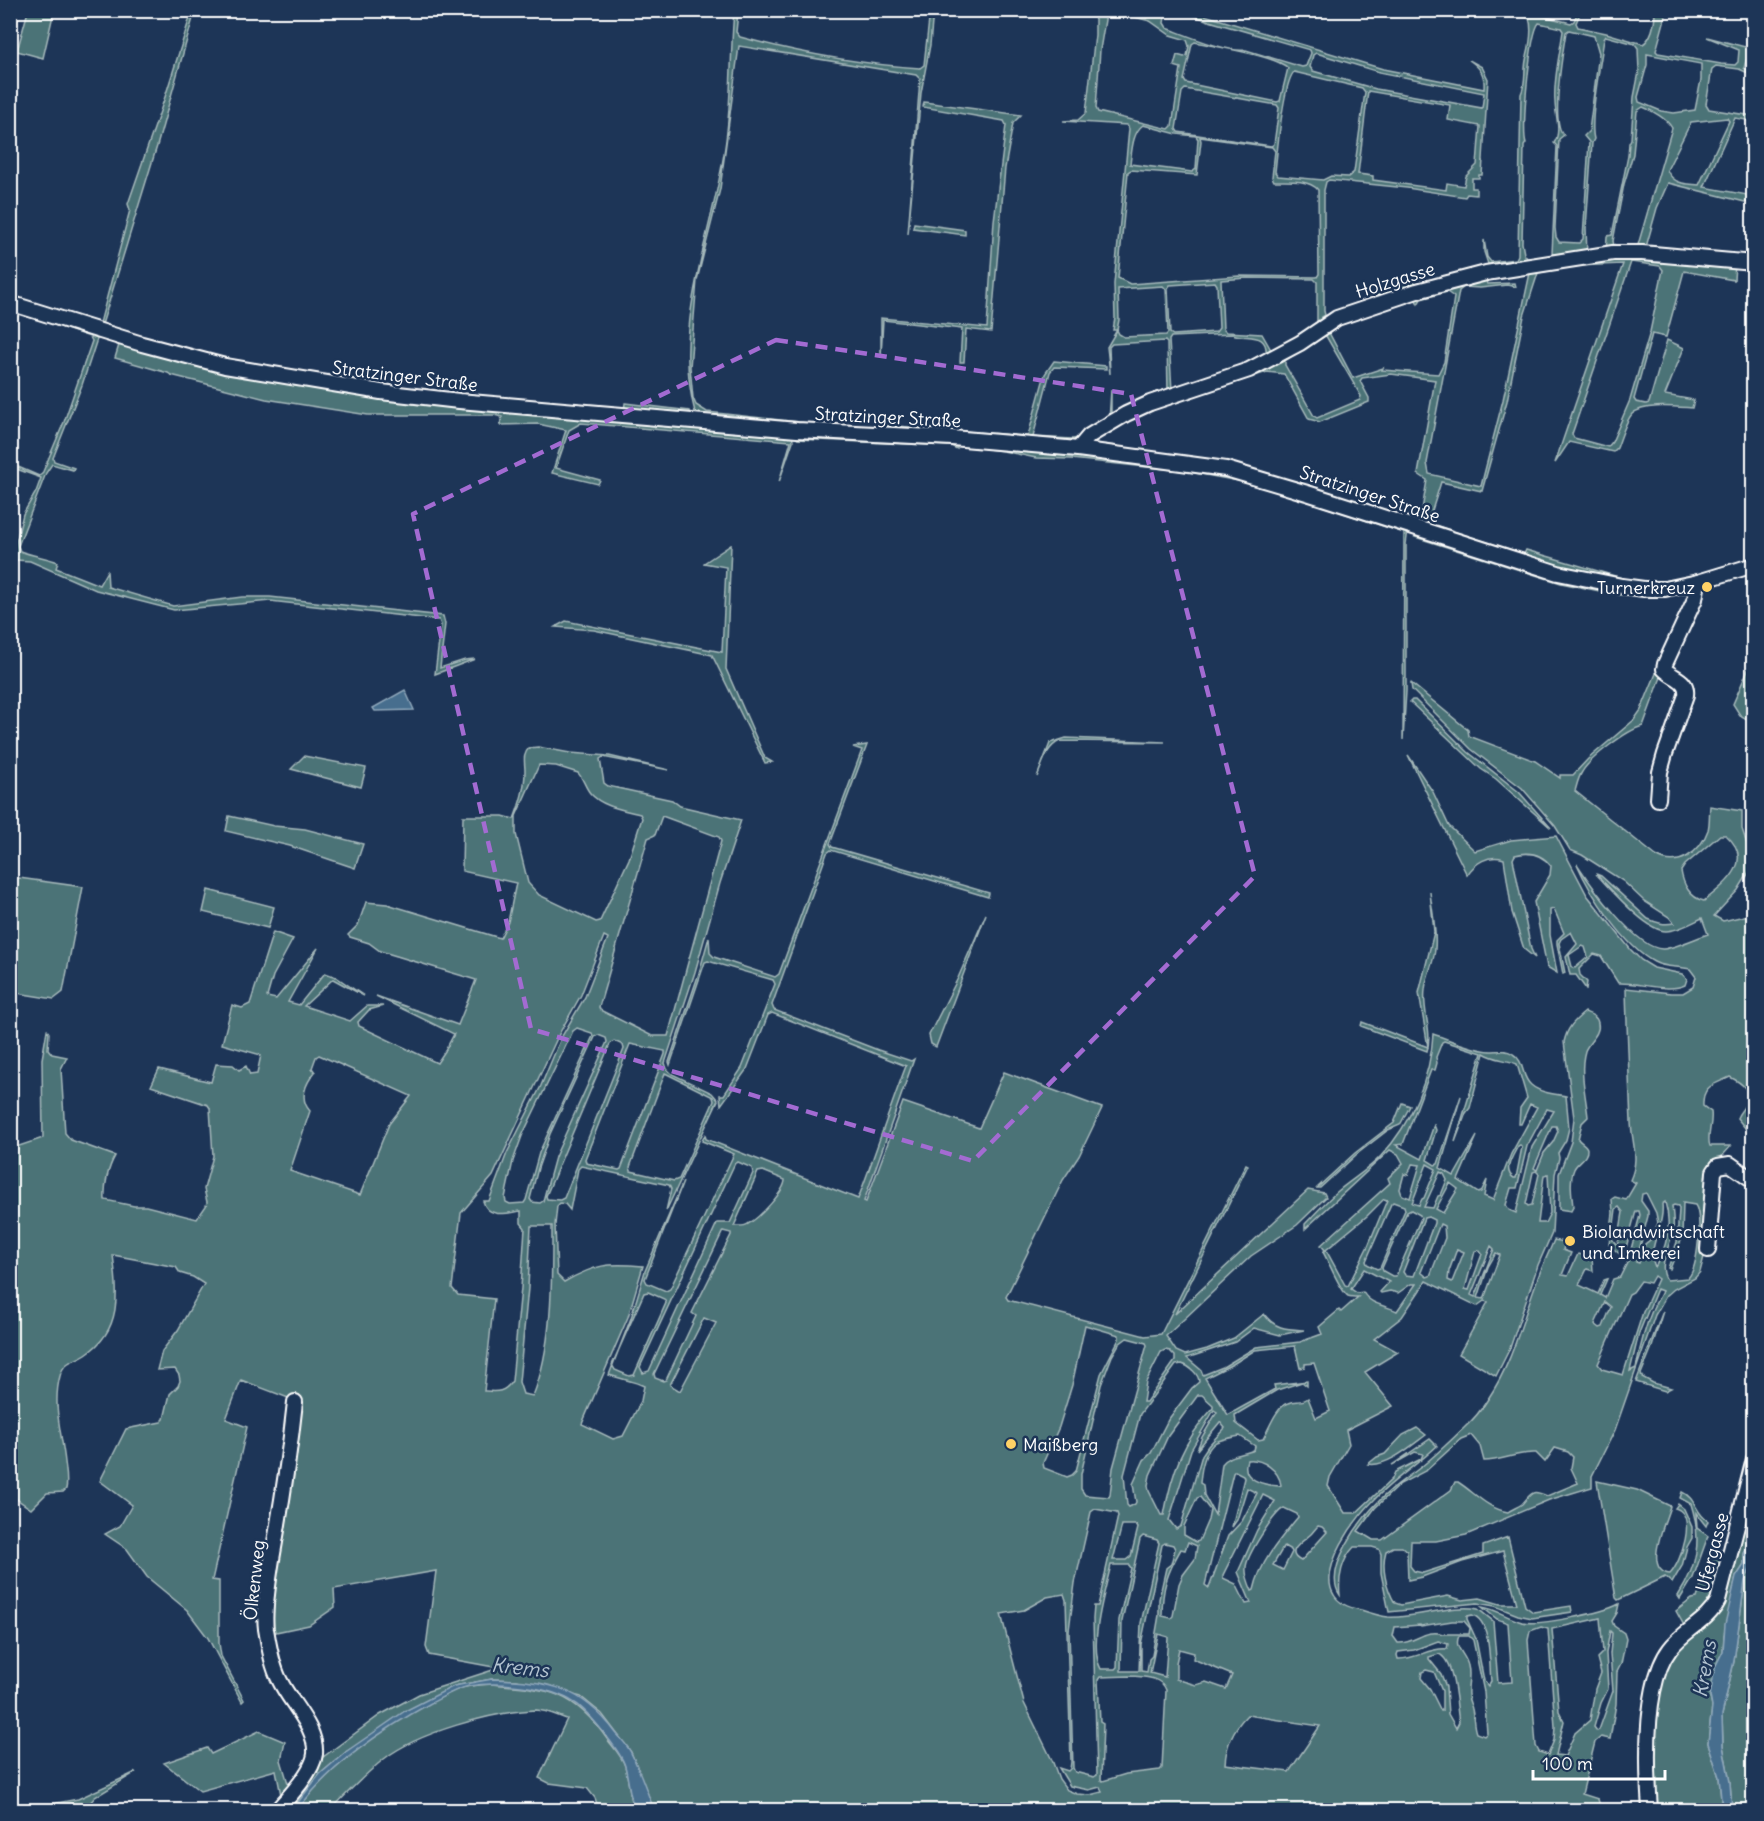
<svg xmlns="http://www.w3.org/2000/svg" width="1764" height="1821" font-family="Delius,sans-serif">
	<rect width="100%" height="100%" fill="#1d3557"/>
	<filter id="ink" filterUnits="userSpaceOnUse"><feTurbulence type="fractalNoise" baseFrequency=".0167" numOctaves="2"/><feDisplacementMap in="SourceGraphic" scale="12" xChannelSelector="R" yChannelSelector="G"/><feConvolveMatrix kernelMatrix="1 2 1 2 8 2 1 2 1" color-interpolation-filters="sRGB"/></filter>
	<g filter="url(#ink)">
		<g fill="#4c7377" stroke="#a6b9bb" stroke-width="1.5" fill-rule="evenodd">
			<path d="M28 11H54L43 58 17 51Z"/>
			<path d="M192 11H195L157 146 101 328 99 327 130 210 128 204 166 94Z"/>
			<path d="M734 11 738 12 736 32 740 37C799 53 860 64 920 68L924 65 930 11H933L930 45 921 93 908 234 920 79 916 75 739 46 720 189 697 280 690 367 693 398 696 405 707 412 874 430 698 415 695 412C671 324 713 233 725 147 732 102 730 56 734 11Z"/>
			<path d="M1090 11H1120L1147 18 1151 16 1152 11H1166L1164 23 1167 28C1186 35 1228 53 1246 50L1302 67 1306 66 1311 53 1310 50 1209 21 1182 11H1191L1383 69 1484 89C1485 75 1481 68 1469 60L1482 67 1488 79 1482 175H1479V178H1472V188H1476V195L1467 194 1465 197 1407 188 1329 180 1326 182 1324 190V311L1325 315 1322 317V322L1317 325V282L1314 279 1247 278 1221 280 1223 329 1226 332 1262 334 1274 355 1109 420 1111 390V417L1168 392 1167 343 1165 341 1112 344 1109 347 1110 374 1107 347 1117 330H1113L1115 318 1114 284 1129 129 1127 125 1063 121 1078 120 1086 113 1095 35V20L1093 13ZM1111 11 1150 21 1170 35 1187 40 1189 46 1187 56 1184 57 1177 55 1174 66 1181 68 1172 126 1169 129 1098 112 1096 108 1100 50 1106 14ZM1195 42C1214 46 1276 56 1288 68L1280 101 1277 102 1186 83 1184 80 1192 44ZM1316 53 1379 72 1484 93 1482 108 1376 89 1313 71 1310 67 1313 55ZM1294 72 1362 88 1365 92 1354 172 1348 177 1331 176 1323 180 1278 176 1275 172C1277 154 1283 82 1294 72ZM1185 89 1277 105 1279 108 1274 144 1271 146 1178 132 1176 129 1182 92ZM1368 91 1450 105 1448 120 1480 126 1477 165 1466 176 1464 186 1447 183 1446 190 1373 180V176L1358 174ZM1143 125 1177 134 1196 136 1198 139 1196 169 1192 172 1130 164C1132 151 1132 133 1143 125ZM1200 137 1272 147 1275 151 1272 177 1274 181C1287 181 1309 179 1318 190L1319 274 1317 277 1239 276 1130 284 1118 278 1128 172 1131 170 1197 175 1201 141ZM1215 282 1217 285 1219 328 1216 332 1173 335 1170 333 1168 288 1170 285ZM1163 286 1166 289 1168 333 1166 335 1124 337 1119 334 1117 330 1119 320 1118 289ZM1232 334C1246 340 1269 330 1266 356L1228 372 1172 391 1169 340 1171 337Z"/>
			<path d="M1505 11C1529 11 1547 17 1571 23L1574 21 1578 11H1581L1576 23 1578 27 1606 33 1643 44C1651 39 1655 24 1655 14L1649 11H1667L1656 51 1658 53 1721 64 1735 65 1738 62 1739 50 1707 37 1745 47 1749 45 1753 36V51L1748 54 1744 68 1753 72V75L1739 69 1716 66 1712 69 1706 104 1709 109 1753 116V121L1735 118 1704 187 1753 196V204L1668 183 1657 208 1646 247 1606 252 1607 236 1612 235 1628 156 1629 143 1631 139 1634 97 1639 72 1638 48 1635 44 1606 36 1604 39C1601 60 1589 121 1594 139L1592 143 1586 228 1587 255 1489 267 1484 252V240L1487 257 1491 262 1516 259 1518 255 1521 94C1527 81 1523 69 1527 56 1530 44 1533 30 1529 18ZM1539 23 1561 28 1563 31C1560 53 1553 80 1555 102 1555 114 1562 132 1554 143L1557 146 1552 254 1549 258H1527L1524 254 1522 243 1524 146 1526 143C1521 130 1530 33 1539 23ZM1569 30 1594 36 1599 53 1589 131 1584 136 1589 142 1583 239 1579 243 1559 242 1556 237 1555 228 1559 139 1564 135C1550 125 1563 50 1566 32ZM1647 54 1701 64V80L1695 110 1674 113 1661 111 1639 102 1638 97 1647 65ZM1643 107C1653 111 1667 119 1672 128L1638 245 1614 246 1613 241 1624 184 1633 154 1637 111ZM1727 118 1729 121 1699 185C1685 184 1673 184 1667 170L1691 122Z"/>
			<path d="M924 102 1021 115 1013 123 1005 168 991 332 966 329 964 362H960L962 329 883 320 881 356V318L987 328 994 221 1006 125 1004 121 923 107Z"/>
			<path d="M914 223 965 230V235L913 228Z"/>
			<path d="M1613 255 1735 264 1734 280 1684 271 1666 337 1652 334 1634 399 1636 402 1646 404 1649 403 1667 340 1684 348 1665 395 1694 400 1692 408C1677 407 1643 403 1632 414 1625 422 1621 438 1617 448L1613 452 1569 442 1555 463 1623 264 1575 266 1538 273 1524 316 1507 401 1482 491 1441 482 1428 523 1524 554 1526 550 1622 578V582L1559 569 1258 474 1087 444 1228 463 1309 486 1420 522 1427 480 1418 474 1435 380 1391 374 1362 378 1360 381 1369 398V402L1320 422 1309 419 1284 374 1267 372 1171 403 1151 405 1250 372 1326 327 1353 378 1383 368 1382 370 1438 374 1444 362 1454 297 1447 292 1421 299 1418 304 1415 298 1485 276 1487 284 1515 283 1516 287 1507 285 1480 288 1464 287 1459 291 1427 463 1429 474 1481 486 1503 400 1531 268ZM1631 262 1660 266 1663 270 1650 332 1630 400 1612 442 1608 447 1574 438 1572 434ZM1322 336H1326L1361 396 1360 400 1317 418 1314 416 1285 365V361Z"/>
			<path d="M1415 281 1417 287 1328 317 1374 298C1381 283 1400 283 1415 281Z"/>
			<path d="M10 307 224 369 792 434 793 441 779 482 791 441 581 423 569 430 556 468 600 480 598 484 552 473 566 430 538 424 500 425 502 417 494 415H368L266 399 171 375 168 373 115 358 119 345 99 338 97 339 82 385 53 458 54 461 74 468 73 470 52 464 46 473 18 546 20 551C33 556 45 557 58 562L56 568 99 585 107 571 108 587 173 606 242 597H270L443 616 445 624 440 668 465 660 475 659 435 674 441 625 439 620 270 601 174 610 96 590 30 561 16 560 11 571V563L23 514 36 492 41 478 11 467V464L39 476 42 474 64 422 92 341 90 337 19 313 11 334Z"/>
			<path d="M1054 361 1106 366V369L1054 367 1050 372 1033 437 1073 439 1083 437 1071 442 883 428V425L1028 436 1045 374Z"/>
			<path d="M625 403 690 411V413L624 411Z"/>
			<path d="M803 433 957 445V449L951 446 798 439Z"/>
			<path d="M966 444 1079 454 1226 473 1408 530 1406 544V691L1403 740 1404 533 1255 484 1184 471 1071 459 1036 458 1003 451 964 446Z"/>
			<path d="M1419 534 1644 594 1619 595 1561 583 1415 537Z"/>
			<path d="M731 545 726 669 765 758 772 762 765 763 712 655 594 630 555 627 566 621 722 652 726 567 704 563Z"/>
			<path d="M1753 658 1754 723H1753L1740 715 1733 704Z"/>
			<path d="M1657 671 1666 675 1661 677 1643 726C1627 730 1590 758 1582 772 1578 778 1577 785 1575 791L1656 856C1678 869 1700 853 1708 830 1710 823 1709 814 1710 806L1742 811V829L1748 847 1753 845V866L1738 890 1714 916 1723 921 1753 914V1126L1746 1129 1737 1118C1739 1112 1742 1111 1745 1105 1753 1091 1742 1083 1730 1077 1714 1085 1702 1085 1703 1106L1711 1112C1713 1124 1706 1137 1710 1146H1731L1715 1164 1706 1249 1700 1272 1695 1278 1674 1289 1666 1296 1655 1315 1615 1430 1592 1476V1487L1549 1500 1466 1535 1436 1541H1411L1410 1566 1414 1571 1423 1573 1483 1554V1546L1508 1537 1525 1606 1533 1612 1571 1606 1572 1612 1532 1618 1518 1615 1495 1606 1477 1603 1389 1612 1381 1573V1554L1379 1549 1372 1547H1354C1342 1559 1338 1578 1340 1595 1322 1570 1361 1519 1379 1501 1392 1487 1407 1478 1421 1467 1437 1454 1451 1440 1465 1427 1474 1419 1482 1409 1488 1399 1513 1361 1520 1327 1535 1286 1540 1270 1548 1255 1554 1240L1565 1242 1563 1250 1571 1253 1562 1275 1568 1276 1578 1254 1592 1257 1593 1271 1587 1269 1579 1285 1598 1294 1604 1280 1607 1279 1600 1295 1605 1298 1613 1279 1620 1277 1628 1261 1609 1245 1613 1213 1612 1199 1615 1197 1626 1200 1636 1183 1630 1180C1640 1158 1632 1144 1631 1122 1629 1077 1627 1032 1626 988L1671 993H1683L1693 987 1696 977 1690 969C1678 966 1665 968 1654 962 1625 947 1590 894 1577 864 1590 884 1637 950 1663 949 1675 948 1696 938 1708 934L1702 918C1692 923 1678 931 1666 931 1646 931 1610 888 1596 874L1601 876 1648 919C1657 923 1664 925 1674 923L1669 917 1644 901 1623 881 1582 855 1570 850 1555 826 1522 788 1471 749 1412 690 1411 683 1468 730 1469 736 1535 761 1560 778V775H1573L1588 759 1634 720 1641 710ZM1720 835H1726C1756 862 1725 884 1704 901 1690 898 1683 884 1681 871L1685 865ZM1646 1193 1656 1213 1658 1223 1650 1240 1645 1244 1639 1263 1636 1262 1648 1216V1211L1641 1201 1642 1194ZM1665 1202C1672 1224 1667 1248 1655 1267 1646 1248 1665 1226 1662 1204ZM1683 1203 1695 1205C1703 1216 1698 1268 1688 1278L1667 1280C1657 1266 1670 1246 1673 1231 1674 1223 1673 1215 1672 1206L1674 1205 1678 1206 1679 1209 1677 1242 1668 1268 1670 1269 1682 1238ZM1619 1207 1623 1212 1618 1243 1616 1244 1612 1239 1616 1209ZM1636 1211H1639L1640 1215 1629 1257 1624 1255ZM1654 1276 1658 1279 1643 1312 1623 1375 1602 1369 1598 1364 1629 1294 1633 1292 1641 1281 1650 1283ZM1657 1289 1662 1291C1660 1297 1656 1302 1653 1308 1645 1327 1640 1347 1636 1368L1630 1371 1639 1333ZM1605 1302 1611 1307 1603 1327 1600 1328 1595 1324ZM1471 1435 1480 1446 1484 1461C1502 1461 1517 1452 1536 1453L1545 1462 1555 1448 1568 1452 1573 1457 1571 1468 1578 1483 1547 1496C1531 1489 1532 1493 1522 1504 1518 1507 1512 1509 1508 1512 1488 1509 1475 1493 1458 1482H1455L1451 1490 1382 1540H1373L1358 1531 1375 1508 1400 1484 1427 1470 1461 1439ZM1393 1547H1402L1407 1551 1408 1580 1422 1577 1462 1562 1503 1551 1517 1604H1500L1480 1598 1462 1600 1448 1596 1401 1605 1395 1603C1386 1588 1381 1567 1386 1551Z"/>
			<path d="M1412 700H1415L1468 752 1519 792 1551 828 1496 779 1481 769 1410 702Z"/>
			<path d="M1066 738 1165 742 1060 741C1046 747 1043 764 1037 777L1050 743Z"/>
			<path d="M867 745 830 844 832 847 989 893 988 897 831 850 827 853 772 1005 774 1010 878 1050 911 1061 914 1059 864 1201 866 1202 903 1102 979 1128 1004 1072 1102 1108 1079 1156 1063 1180 1006 1297 1008 1300 1145 1336 1161 1334 1246 1164 1248 1165 1175 1314 1308 1190 1324 1193 1326 1197 1297 1225 1251 1256 1166 1336 1176 1351 1185 1355 1207 1349 1234 1338 1264 1314C1275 1329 1286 1329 1304 1330L1280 1335 1254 1328 1235 1342 1187 1358 1201 1370 1203 1375 1223 1367 1256 1347 1300 1342 1322 1334 1319 1327 1339 1310 1341 1312 1358 1297C1355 1297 1351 1297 1348 1296 1340 1291 1329 1262 1323 1252L1325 1250 1321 1245 1390 1183 1388 1178 1403 1163 1398 1154 1390 1150 1305 1229V1224C1316 1213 1326 1201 1338 1191 1352 1179 1368 1170 1381 1156 1411 1124 1431 1077 1433 1034 1451 1040 1472 1050 1491 1051 1499 1051 1506 1049 1513 1054 1525 1061 1521 1077 1531 1085 1540 1093 1555 1094 1566 1096L1569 1128 1566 1140 1558 1153 1559 1158 1555 1174 1552 1233 1538 1265 1510 1348 1496 1376 1459 1354 1488 1302 1484 1301 1477 1306 1426 1281 1402 1317 1374 1339 1398 1352 1365 1372 1393 1406 1346 1430 1349 1444 1330 1477 1328 1486 1345 1513H1356L1392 1479 1395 1472 1421 1459 1423 1454 1415 1452 1392 1465 1430 1439 1437 1446C1417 1465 1394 1479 1375 1499 1357 1517 1317 1568 1334 1595 1339 1604 1351 1608 1361 1610 1370 1613 1379 1616 1388 1617 1414 1619 1455 1603 1478 1609L1493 1621 1498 1683 1512 1682 1508 1623 1497 1619 1482 1607C1496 1609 1508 1618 1522 1622 1539 1626 1603 1613 1619 1604L1617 1613 1612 1621 1614 1626 1624 1633 1626 1639 1621 1664 1617 1672 1616 1704 1610 1739 1601 1737 1595 1742 1582 1794 1598 1799 1601 1810H654L631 1752 602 1714 581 1697 517 1680 492 1679 454 1686 347 1751 320 1774 292 1810H273L282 1800 276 1770 200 1791 164 1763 207 1748 211 1754 259 1731 285 1742 281 1760 290 1790 315 1763 380 1715 419 1694 499 1668 429 1655 426 1647 436 1571 334 1589 335 1607 309 1625 271 1633 269 1626 299 1402 241 1380 226 1419 247 1427 212 1580 219 1581V1643L221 1656 244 1700 242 1702 208 1638 187 1610 147 1577 127 1549 105 1534 120 1526 132 1505 100 1481 126 1429 161 1422 164 1419 170 1394 178 1386 180 1381 179 1375 175 1369 157 1370 162 1351 178 1330 204 1284 193 1277 180 1273 176 1267 113 1255C118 1294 122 1330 86 1354 74 1362 64 1360 60 1376 52 1405 62 1434 65 1462 66 1471 68 1481 66 1489L63 1492 47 1493 31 1509 11 1495 10 1149 43 1138 42 1059 47 1030 49 1033 48 1049 52 1054 67 1057 61 1069 65 1133 71 1140 115 1156C108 1168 104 1186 105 1200L134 1206H146L197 1219 206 1206 207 1202 204 1189 213 1156 210 1108 208 1105 151 1086 159 1069 211 1082 216 1064 233 1065 239 1070 246 1066 250 1075 257 1074 261 1055 222 1044 232 1005 242 1008 250 1004 273 932 293 939 273 976 267 997 276 999 318 948 288 1002 299 1005 325 973 336 977 364 996 333 979 304 1006 350 1021 367 1006H383L369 1010 358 1022 359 1026 437 1063 445 1051 454 1034 376 996 458 1025 476 980 380 951 369 943 350 937 348 935 358 925 366 902 387 904 500 938 508 922 516 883 462 871 463 816H503L514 819C520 803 525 788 525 771 525 762 522 755 529 748L538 747 570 753 609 756 669 770 603 757 600 759 604 783 608 786 672 800 680 806 741 820 720 883 695 972 665 1063 667 1069 672 1074 712 1093 718 1100 666 1211 671 1189 669 1185 581 1166 578 1169 570 1210 565 1204 560 1203 557 1206 555 1225 557 1275 564 1282C596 1264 607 1263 643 1266L628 1317 582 1424 613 1439 623 1436 641 1401 644 1386 637 1383 609 1375 631 1318 645 1271 683 1182 645 1279 647 1283 666 1291 670 1289 734 1154 702 1141 705 1135 706 1139 858 1199C875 1155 889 1110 906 1066L772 1013 768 1015 747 1069 721 1105 720 1095H724L742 1068 775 984 773 980 708 961 705 962 670 1065 669 1062 699 973 709 937 710 953 714 957 775 977 779 974 862 750 853 747ZM539 765 556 766 578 773C583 778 585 787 590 793 602 807 624 810 640 814L642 818 629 859 600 921 596 922 539 895 528 883 516 834V816ZM662 816 719 837 721 841 668 1036H652L600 1010 599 1007 648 838 655 835ZM604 936 608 938 585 997 562 1036 540 1088 507 1153 489 1201H483C488 1219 507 1213 521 1211V1223L525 1228 521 1288 512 1381C504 1393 497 1392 484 1391L494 1299 458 1295 452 1288 461 1213 493 1176 559 1034 581 995ZM577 1028 592 1033 593 1036 539 1153 526 1200 524 1203 510 1204 506 1202 505 1198 513 1161 522 1136 573 1031ZM598 1035 606 1038 607 1042 555 1157 543 1201 540 1203 532 1202 530 1199 538 1168 550 1134 595 1037ZM614 1041 623 1045 624 1049 564 1198 560 1200 547 1199 546 1196 610 1044ZM1444 1041 1482 1053 1455 1142 1466 1113 1470 1108 1484 1053C1495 1060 1505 1059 1517 1064L1527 1098 1520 1108 1519 1124H1521L1530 1104 1537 1107 1511 1154 1493 1200 1484 1196 1487 1180 1481 1192 1478 1193 1458 1180 1477 1136 1454 1176 1440 1168 1461 1096 1438 1164 1435 1165 1427 1160 1436 1130 1434 1125 1422 1159 1396 1145 1403 1144 1431 1070H1435L1437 1063 1436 1057 1442 1042ZM630 1044 665 1051V1054L621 1169 619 1170 586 1163 585 1159ZM319 1055 411 1096 389 1124 360 1195 290 1171 310 1111C299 1099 305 1084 315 1072L312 1068 316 1057ZM665 1073 713 1097 714 1101 679 1179 674 1181 631 1171 630 1167ZM1547 1109 1554 1111 1532 1147 1516 1213 1509 1210 1506 1205 1511 1188H1517L1527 1146ZM1552 1126H1556L1558 1131 1553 1142 1544 1153 1537 1170 1534 1168ZM1520 1145 1522 1147 1516 1178H1514C1502 1171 1513 1156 1518 1146ZM738 1162 752 1168 753 1173 730 1223H717L649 1371 643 1373 640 1367 735 1163ZM1412 1164 1420 1165 1410 1198 1402 1195 1400 1189 1404 1174 1408 1175ZM1427 1164 1436 1169 1424 1198 1422 1199 1419 1205 1412 1203ZM763 1171 785 1180C785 1191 759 1218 748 1224 744 1227 739 1226 734 1226L758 1172ZM1536 1171 1539 1174 1532 1205 1528 1206 1526 1204 1533 1172ZM1440 1172 1444 1174 1447 1180 1441 1195 1438 1196 1433 1208 1424 1207ZM1548 1174 1550 1213 1545 1223H1538L1544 1175ZM1450 1183 1458 1189 1443 1213 1436 1209ZM1384 1199 1387 1200 1368 1246 1348 1286 1345 1285 1326 1250 1367 1216ZM1393 1202 1404 1206 1405 1210 1380 1268 1377 1269 1367 1264 1366 1261 1391 1204ZM1411 1210 1420 1215 1421 1218 1396 1276H1392L1383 1271 1382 1268 1407 1212ZM1428 1217 1434 1220V1223L1414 1276 1405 1275 1403 1272 1424 1218ZM1440 1224 1444 1226 1445 1238 1430 1276 1427 1277 1421 1272ZM531 1226H552C552 1279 553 1346 533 1396L523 1394 519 1382 528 1288ZM723 1231 731 1233V1235L692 1313 696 1316 666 1380 663 1381 655 1378 654 1374ZM1491 1246 1494 1249 1475 1297 1471 1295ZM1457 1249 1464 1252 1452 1282 1448 1280 1449 1271ZM1479 1250 1482 1254 1469 1290 1465 1289 1475 1251ZM1496 1253 1500 1255 1484 1299 1478 1298 1488 1267ZM1364 1269 1389 1282 1380 1292 1381 1293 1390 1291 1398 1293 1411 1284H1416L1397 1311C1385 1305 1370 1305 1363 1292L1357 1293 1351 1289ZM648 1292 664 1299 666 1303 634 1375 629 1376 615 1370 612 1365 644 1293ZM704 1318 716 1323 680 1391 670 1385ZM1085 1325 1119 1335V1339L1101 1374 1076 1471 1072 1475 1067 1477 1044 1468 1043 1463 1059 1427 1072 1385ZM1127 1338 1146 1343 1147 1345 1113 1468 1110 1495 1109 1497 1085 1495 1081 1489V1474L1101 1385 1112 1356 1119 1344ZM1295 1346 1300 1368 1305 1367V1364L1314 1363 1330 1411 1316 1418 1308 1398C1302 1403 1296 1400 1289 1403 1276 1406 1269 1429 1263 1439L1258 1440 1236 1423 1235 1415 1277 1390 1302 1382 1307 1386V1381L1274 1385 1275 1389 1228 1415 1205 1378 1233 1364 1255 1350ZM1165 1350 1170 1351 1175 1356V1361L1146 1402H1143L1146 1382 1161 1352ZM1182 1364C1189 1366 1199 1374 1199 1382L1192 1388 1168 1420 1151 1453 1144 1460 1133 1484 1136 1502 1135 1504 1129 1507 1127 1505 1124 1475 1140 1414 1176 1365ZM1198 1395H1202L1213 1405V1408C1183 1441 1172 1471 1164 1515H1161L1149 1491 1148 1485 1150 1475 1168 1436ZM1214 1410 1217 1412 1202 1437 1197 1450 1220 1422 1225 1428 1208 1446 1202 1455 1181 1526 1176 1529 1169 1520 1191 1450ZM1240 1436 1255 1446 1254 1450C1243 1455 1230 1454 1222 1464L1215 1515 1204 1495 1203 1485 1200 1483C1201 1470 1204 1450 1216 1442 1220 1440 1234 1437 1240 1436ZM1247 1460C1262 1458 1279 1470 1281 1485L1279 1486C1264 1485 1240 1480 1247 1460ZM1235 1471 1243 1475 1244 1478 1232 1527 1237 1520 1247 1488 1257 1493 1242 1521 1228 1536 1209 1588 1205 1585 1233 1473ZM1263 1495 1275 1501 1257 1530 1238 1572 1251 1603 1246 1604 1236 1584 1223 1578V1575ZM1200 1497 1210 1510 1208 1520 1199 1541 1196 1542 1184 1535V1526L1197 1498ZM1284 1508 1297 1514 1298 1517C1280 1539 1260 1562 1254 1590L1252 1591C1249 1584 1245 1575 1246 1568 1246 1556 1274 1513 1284 1508ZM1095 1509 1117 1513 1118 1516 1098 1606H1094L1093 1619 1097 1775 1094 1777 1075 1772 1073 1768 1069 1630 1075 1583 1091 1512ZM1122 1525H1136L1138 1528 1131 1556 1126 1560H1113ZM1318 1526 1322 1527 1327 1532 1301 1561C1283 1552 1304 1541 1311 1534 1313 1532 1315 1529 1318 1526ZM1143 1536 1157 1540 1159 1543 1141 1623 1139 1671H1121L1122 1621 1140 1539ZM1188 1542 1197 1546 1195 1559 1183 1575 1179 1584 1173 1616 1171 1618 1162 1616C1162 1588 1167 1573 1181 1549L1185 1550ZM1165 1543 1173 1545 1175 1549 1171 1564 1166 1568 1159 1599V1615L1152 1656 1149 1659 1147 1672 1141 1671V1644L1162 1545ZM1284 1546 1291 1550 1292 1552 1283 1570 1273 1565ZM1111 1565H1129L1131 1568 1119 1620 1117 1667 1115 1669H1101C1088 1646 1105 1590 1111 1565ZM1064 1594 1066 1600 1071 1762 1070 1769 1068 1771 1059 1768 1070 1786 1089 1790 1100 1787 1102 1792 1090 1795 1077 1794 1067 1790 1059 1779 1052 1760 1024 1703 1001 1614 1024 1610 1047 1597ZM1472 1615C1492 1620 1489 1664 1491 1681L1488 1686 1484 1681 1476 1639 1467 1619V1616ZM1600 1618 1603 1652 1597 1658 1601 1673 1595 1689 1590 1720 1575 1733 1565 1756 1556 1755 1564 1721 1559 1711 1552 1629ZM1452 1621H1464L1470 1628 1469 1634H1443C1425 1628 1415 1644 1398 1643L1393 1636 1395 1627 1420 1625 1421 1626ZM1541 1627 1548 1629 1555 1727 1554 1740 1548 1755 1539 1752 1536 1746 1528 1640 1530 1631ZM1610 1631 1612 1633 1610 1654 1613 1691 1599 1730 1597 1731 1594 1727 1601 1703 1608 1689 1606 1653ZM1158 1634 1168 1637 1165 1677 1150 1673ZM1459 1636H1469L1473 1640 1484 1692 1487 1733 1484 1736 1476 1733C1473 1725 1474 1717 1472 1709 1471 1704 1468 1700 1468 1695 1467 1684 1471 1676 1468 1666 1466 1654 1453 1648 1459 1636ZM1438 1641 1448 1644 1447 1649C1430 1647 1415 1660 1398 1659L1397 1655 1398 1652 1414 1650ZM1179 1649 1194 1653 1193 1659 1232 1675 1226 1689 1206 1682 1196 1685 1176 1679V1663ZM1439 1654C1455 1661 1456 1705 1459 1722L1456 1728 1448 1714 1446 1687 1441 1674 1429 1659V1657ZM1426 1670 1434 1672 1442 1691V1711H1441L1430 1689 1421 1678 1422 1672ZM1130 1676C1142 1677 1161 1676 1166 1690L1162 1768 1160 1770 1126 1774 1103 1781 1101 1780 1103 1724 1100 1722 1098 1680 1100 1677ZM1247 1715 1320 1726 1289 1772 1225 1764C1226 1745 1233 1729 1247 1715Z"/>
			<path d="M1408 755 1433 792 1449 826 1475 851 1511 840 1556 836 1587 895 1631 950 1641 960 1654 968 1682 974 1687 979 1685 985C1668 993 1638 982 1618 983L1601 956 1594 954 1579 969 1580 975 1587 982 1586 989 1576 975H1570L1566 957 1577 944 1571 932 1561 939 1559 943 1565 973 1563 974 1557 944V940L1564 933 1554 909 1550 910V935L1557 973 1547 967 1534 902 1550 875 1551 866C1542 854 1530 851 1515 855L1513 859 1531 949 1535 958 1524 949 1512 912 1504 859C1488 854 1475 863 1467 875ZM1582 946 1585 947 1588 957 1575 968 1572 967 1569 955Z"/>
			<path d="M304 756 366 768 361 787 291 769Z"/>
			<path d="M229 816 274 826 305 829 363 844 355 868 290 846 226 831Z"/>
			<path d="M19 878 83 887 63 992 54 999 11 992V880Z"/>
			<path d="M208 890 274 907 268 928 203 912Z"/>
			<path d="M1430 892C1432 911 1437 930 1435 949 1434 963 1426 976 1425 990 1422 1011 1433 1031 1427 1051L1361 1026 1362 1022 1428 1047 1419 993 1434 932Z"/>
			<path d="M986 914 936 1047 931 1044 929 1035 958 978Z"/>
			<path d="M1585 1012C1590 1014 1597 1016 1598 1023 1601 1034 1588 1042 1585 1051 1579 1071 1586 1097 1588 1117L1582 1123 1578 1139C1581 1143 1587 1145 1587 1149 1588 1158 1577 1162 1574 1169 1569 1181 1572 1195 1573 1207L1571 1211 1559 1209V1174L1571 1142 1574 1118 1564 1042C1567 1028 1574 1021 1585 1012Z"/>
			<path d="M1402 1103 1410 1106 1400 1125 1388 1130 1357 1154 1320 1188H1317L1355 1153 1394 1123Z"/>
			<path d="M1663 1311 1652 1347 1641 1374 1642 1377 1653 1383 1671 1388 1665 1391 1636 1382Z"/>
			<path d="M1417 1428 1426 1435C1411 1446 1386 1468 1368 1464L1377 1457 1385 1454 1403 1435Z"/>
			<path d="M1753 1477V1525L1744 1554V1565L1736 1577 1724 1635 1723 1651 1715 1667 1710 1696 1712 1707 1708 1743 1719 1777 1722 1810H1653L1655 1701 1673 1651 1705 1626Z"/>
			<path d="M1597 1481 1637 1490 1670 1506C1666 1521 1642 1571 1670 1574 1681 1563 1698 1514 1675 1508L1678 1504 1684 1509 1692 1527V1538L1687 1547 1682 1566 1672 1583 1665 1577 1618 1600 1616 1598Z"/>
			<path d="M1682 1492C1696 1498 1695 1513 1708 1521L1706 1526 1696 1513 1697 1528 1708 1536 1693 1578 1680 1599 1678 1596C1698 1565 1702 1539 1691 1504L1680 1498Z"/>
			<path d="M1715 1548 1727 1551 1715 1599 1686 1629 1676 1611 1692 1599 1697 1598 1705 1575 1707 1561Z"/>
			<path d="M1753 1554V1614L1747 1662 1750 1810H1732L1730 1782 1723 1746 1722 1715 1734 1661 1745 1581 1751 1567Z"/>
			<path d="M492 1684C548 1689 573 1690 607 1739 613 1747 622 1756 625 1766 629 1781 629 1796 635 1810H599L595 1798 587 1788 549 1783 539 1778 567 1719C558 1716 546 1710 536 1710 494 1711 417 1733 384 1759 365 1774 348 1792 331 1810H298C329 1763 404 1713 456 1690 467 1685 480 1685 492 1684Z"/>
			<path d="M136 1772 95 1797 84 1810H60L57 1803 78 1799Z"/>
		</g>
		<g fill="#466e8e" stroke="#90a8bb" stroke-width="1.5">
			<path d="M405 690 414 710 375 711 373 708Z"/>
			<path d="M1753 1525V1554L1751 1567 1745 1581 1734 1661 1722 1715 1723 1746 1730 1782 1732 1810H1722L1719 1777 1708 1743 1712 1707 1710 1696 1715 1667 1723 1651 1725 1624 1736 1577 1744 1565V1554Z"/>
			<path d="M492 1679C548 1681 581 1686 616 1733 622 1740 629 1747 632 1755 641 1773 647 1792 654 1810H635C629 1796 629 1781 625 1766 621 1752 588 1711 575 1703 550 1686 497 1681 469 1686 455 1689 443 1697 431 1703 385 1728 328 1766 298 1810H292L320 1774 347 1751 405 1711 454 1686Z"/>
		</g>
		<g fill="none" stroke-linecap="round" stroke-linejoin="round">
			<g stroke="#fff" stroke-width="18">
				<g id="minor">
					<path d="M10 303 142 344 225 366 381 392 459 401 797 430 952 438 1078 449 1226 469 1307 493 1558 573 1622 586 1644 589H1665L1698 582 1754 565"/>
					<path d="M1078 449 1089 436 1126 414 1150 403 1249 370 1300 343 1337 318 1417 291 1486 273 1613 253H1642L1754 263"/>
					<path d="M1658 799 1660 772 1665 754 1686 695C1688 679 1674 679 1664 669L1665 664 1695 599 1698 582"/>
					<path d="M1708 1250 1714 1172 1718 1166 1730 1164 1754 1181"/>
					<path d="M277 1810C288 1798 313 1772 315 1754 317 1727 291 1704 280 1681 272 1666 269 1646 266 1629 263 1607 271 1565 275 1542 283 1496 290 1449 295 1402"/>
					<path d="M1650 1810C1647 1768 1643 1684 1670 1649 1684 1630 1707 1622 1718 1601L1754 1459"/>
				</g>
			</g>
			<use href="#minor" stroke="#1d3557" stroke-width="14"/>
		</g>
	</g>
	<path fill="none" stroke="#a36bd2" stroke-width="4.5" stroke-dasharray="12 8" stroke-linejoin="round" d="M776 340 1131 394 1255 876 973 1161 531 1029 413 514Z"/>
	<g fill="#ffd166" stroke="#1d3557" stroke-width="2">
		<circle cx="1707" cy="587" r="6"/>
		<circle cx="1570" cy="1241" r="6"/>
		<circle cx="1011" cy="1444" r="6"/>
	</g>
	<g text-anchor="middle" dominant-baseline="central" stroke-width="5" stroke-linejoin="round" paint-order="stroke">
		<g font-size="18" fill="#fff" stroke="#1d3557">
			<text transform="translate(1395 280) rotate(-17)">Holzgasse</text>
			<text transform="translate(405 376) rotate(7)">Stratzinger Straße</text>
			<text transform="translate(888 417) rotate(3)">Stratzinger Straße</text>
			<text transform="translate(1370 494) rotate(18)">Stratzinger Straße</text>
			<text transform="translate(1712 1552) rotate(-75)">Ufergasse</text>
			<text transform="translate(254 1580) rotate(-84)">Ölkenweg</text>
		</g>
		<g font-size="18" fill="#fff" stroke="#1d3557" text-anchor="start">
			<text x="1695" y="587" text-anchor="end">Turnerkreuz</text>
			<text x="1582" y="1231">Biolandwirtschaft<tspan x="1582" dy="21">und Imkerei</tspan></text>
			<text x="1023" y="1444">Maißberg</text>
		</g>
		<g font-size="20" font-style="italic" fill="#b5c5d2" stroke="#1d3557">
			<text transform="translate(520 1667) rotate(6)">Krems</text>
			<text transform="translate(1704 1669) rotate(-80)">Krems</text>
		</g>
	</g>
	<rect width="1764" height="1821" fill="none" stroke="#1d3557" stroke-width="36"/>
	<rect x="18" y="18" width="1728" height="1785" fill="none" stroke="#fff" stroke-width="2" filter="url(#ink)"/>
	<path d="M1533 1770v9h132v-9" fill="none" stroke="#ffffff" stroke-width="3"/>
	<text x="1542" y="1770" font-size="18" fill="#ffffff" stroke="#1d3557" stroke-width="4.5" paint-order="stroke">100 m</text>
</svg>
